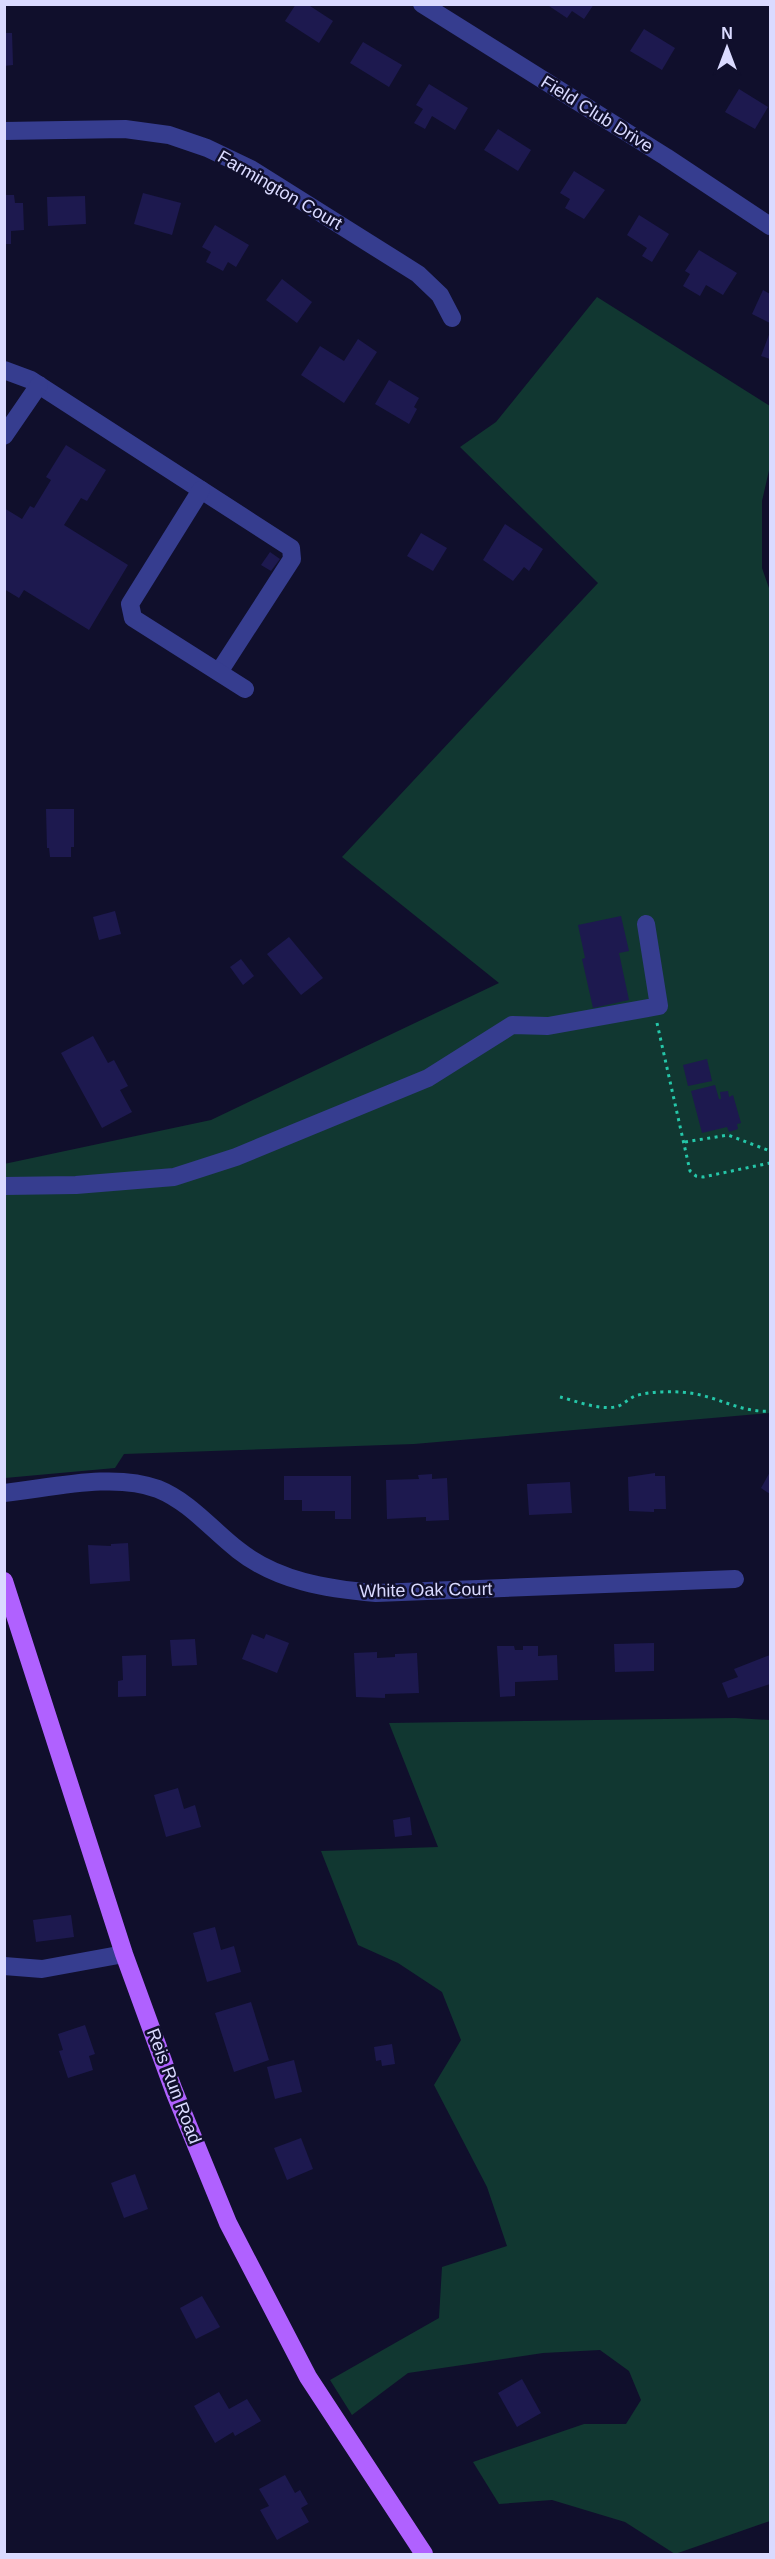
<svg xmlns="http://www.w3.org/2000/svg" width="775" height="2559" font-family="Helvetica,sans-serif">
	<rect width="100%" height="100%" fill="#100f2c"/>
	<g fill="#113731">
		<path d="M597 297 770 406V466L762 501V568L770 591V1413L414 1444 124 1454 115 1468 5 1478 4 1164 211 1120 499 983 342 857 598 583 460 447 496 422Z"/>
		<path d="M735 1718 770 1720V2521L675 2554 625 2522 552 2500 499 2504 473 2462 584 2424H626L641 2400 629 2371 600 2350 543 2353 408 2373 352 2415 330 2380 439 2318 442 2267 507 2246 487 2187 434 2085 461 2040 442 1992 398 1963 358 1945 321 1851 438 1847 389 1723Z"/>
	</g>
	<g fill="#1d194f">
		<path d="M296 4H307L333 21 319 43 285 21Z"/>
		<path d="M546 4H594L584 19 572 11 567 18Z"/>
		<path d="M644 29 675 48 662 70 630 51Z"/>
		<path d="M4 33H12L13 65 4 66Z"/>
		<path d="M363 42 402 65 389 87 350 63Z"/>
		<path d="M429 84 468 108 455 130 432 116 425 129 414 123 423 109 416 105Z"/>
		<path d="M739 89 768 107 755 129 725 112Z"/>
		<path d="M498 129 531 150 518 171 484 150Z"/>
		<path d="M574 171 605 190 584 219 565 208 570 199 560 193Z"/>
		<path d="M143 193 181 203 172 235 134 224Z"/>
		<path d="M4 195H14L15 203H23L24 230 11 231V244H4Z"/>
		<path d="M85 196 86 224 48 226 47 197Z"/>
		<path d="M639 215 669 234 652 262 642 256 647 248 627 235Z"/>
		<path d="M215 225 249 245 236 267 228 262 223 271 206 262 211 252 202 247Z"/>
		<path d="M699 250 737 273 723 295 706 285 700 296 683 286 690 274 685 271Z"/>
		<path d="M282 279 312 302 297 323 266 300Z"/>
		<path d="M763 290 770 294V323L752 314Z"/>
		<path d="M770 332V359L761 356Z"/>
		<path d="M358 339 377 352 344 403 301 375 320 346 344 361Z"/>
		<path d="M389 380 419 398 414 407 417 409 409 424 375 404Z"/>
		<path d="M66 445 106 470 87 501 81 498 64 525 128 565 89 630 24 590 19 598 4 589V508L22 519 30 506 34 508 51 480 46 477Z"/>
		<path d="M505 524 543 549 529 571 524 567 513 581 483 560Z"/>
		<path d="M421 533 447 548 433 571 407 556Z"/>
		<path d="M270 552 280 559 271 571 261 565Z"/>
		<path d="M46 809H74V847H71V857H50L49 848H47Z"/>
		<path d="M115 911 121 934 99 940 93 917Z"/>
		<path d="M621 916 629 951 619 953 629 1000 593 1008 582 959 585 958 578 925Z"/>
		<path d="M289 937 323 978 301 995 267 954Z"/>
		<path d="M241 959 254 976 243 985 230 967Z"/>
		<path d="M93 1036 108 1063 114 1060 128 1086 120 1090 132 1112 102 1128 61 1053Z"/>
		<path d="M707 1059 712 1081 688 1086 683 1065Z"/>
		<path d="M715 1085 719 1099H721L720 1092 728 1091 729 1097 733 1095 741 1123 737 1124 738 1129 729 1132 727 1127 702 1133 691 1091Z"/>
		<path d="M770 1472V1494L761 1488Z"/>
		<path d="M655 1473V1476H665L666 1509H654V1512L629 1511 628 1477Z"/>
		<path d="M432 1474V1479L447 1478 449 1520 426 1521V1517L387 1519 386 1480 419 1479 418 1475Z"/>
		<path d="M284 1476H351V1519H335V1511H302V1500H284Z"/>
		<path d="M570 1482 572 1513 529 1515 527 1484Z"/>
		<path d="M128 1543 130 1581 90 1584 88 1545 111 1546V1544Z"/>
		<path d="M252 1634 264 1639 266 1634 289 1643 277 1673 242 1659Z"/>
		<path d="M195 1639 197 1665 172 1666 170 1640Z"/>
		<path d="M654 1643V1671L615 1672 614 1644Z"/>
		<path d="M497 1646H514L515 1650H523V1646H538V1656L557 1655 558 1680 515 1682V1696L500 1697Z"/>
		<path d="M377 1652V1658L395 1657V1654L417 1653 419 1693 385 1694V1698L356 1697 354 1653Z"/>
		<path d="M146 1655V1696L118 1697V1681L123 1680 122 1656Z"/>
		<path d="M770 1655V1684L728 1698 722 1683 738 1677 734 1669Z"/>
		<path d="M178 1788 184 1809 195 1805 201 1827 166 1837 154 1795Z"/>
		<path d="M410 1817 412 1835 395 1837 393 1820Z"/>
		<path d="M71 1915 74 1937 36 1942 33 1920Z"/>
		<path d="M215 1927 221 1950 234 1946 241 1972 207 1982 193 1933Z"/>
		<path d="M251 2002 269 2060 234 2072 215 2013Z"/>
		<path d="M85 2025 95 2054 89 2056 93 2070 68 2078 59 2051 63 2050 58 2034Z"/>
		<path d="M392 2044 395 2064 382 2066 381 2060 376 2061 374 2047Z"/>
		<path d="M294 2060 302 2092 275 2099 267 2067Z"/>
		<path d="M301 2138 313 2169 287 2180 274 2148Z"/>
		<path d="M135 2174 148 2209 124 2218 111 2183Z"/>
		<path d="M202 2296 220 2327 196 2339 180 2308Z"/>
		<path d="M522 2379 541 2413 517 2427 498 2393Z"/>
		<path d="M219 2392 229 2409 247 2399 261 2421 235 2436 233 2432 215 2443 194 2406Z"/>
		<path d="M285 2475 295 2493 300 2490 308 2504 301 2508 309 2522 277 2540 260 2510 269 2506 259 2489Z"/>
	</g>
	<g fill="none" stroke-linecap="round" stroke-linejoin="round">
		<g stroke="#25c7a9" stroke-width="3" stroke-dasharray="3 4.5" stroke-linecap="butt">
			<path d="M657 1023 690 1171 696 1176 703 1177 770 1163"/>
			<path d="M685 1142 728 1135 770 1151"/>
			<path d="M560 1397C576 1401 598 1410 615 1407 622 1406 628 1399 635 1396 650 1391 675 1391 690 1393 719 1397 741 1413 770 1411"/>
		</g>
		<g stroke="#363d8f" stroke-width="18">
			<path d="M422 4 666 157 770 226"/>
			<path d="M4 131 125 129 169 135 207 148 251 169 418 274 440 295 452 318"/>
			<path d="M4 370 31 380 291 548 292 559 219 672"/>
			<path d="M4 436 39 385"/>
			<path d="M201 490 130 604 133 618 245 689"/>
			<path d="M4 1186 76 1185 174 1177 236 1157 428 1078 512 1025 548 1026 659 1006 646 924"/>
			<path d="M4 1493C51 1488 114 1472 158 1489 190 1502 212 1530 238 1550 277 1581 327 1589 376 1593L735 1579"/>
			<path d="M4 1966 42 1969 124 1954"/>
		</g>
		<path stroke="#b061ff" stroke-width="18" d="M4 1581 124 1954 174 2091 228 2223 308 2377 424 2554"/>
	</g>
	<g text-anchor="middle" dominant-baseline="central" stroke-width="5" stroke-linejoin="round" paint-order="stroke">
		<g font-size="18" fill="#dadaff" stroke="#100f2c">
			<text transform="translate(597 114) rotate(32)">Field Club Drive</text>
			<text transform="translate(280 190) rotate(30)">Farmington Court</text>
			<text transform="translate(426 1590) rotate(-1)">White Oak Court</text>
			<text transform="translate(174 2086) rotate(69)">Reis Run Road</text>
		</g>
	</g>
	<rect width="775" height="2559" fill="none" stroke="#dadaff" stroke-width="12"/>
	<g transform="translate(727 48)" stroke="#100f2c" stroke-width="4.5" paint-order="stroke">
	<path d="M0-4.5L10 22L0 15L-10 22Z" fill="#dadaff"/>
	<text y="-9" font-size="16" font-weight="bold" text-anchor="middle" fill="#dadaff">N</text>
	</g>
</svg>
